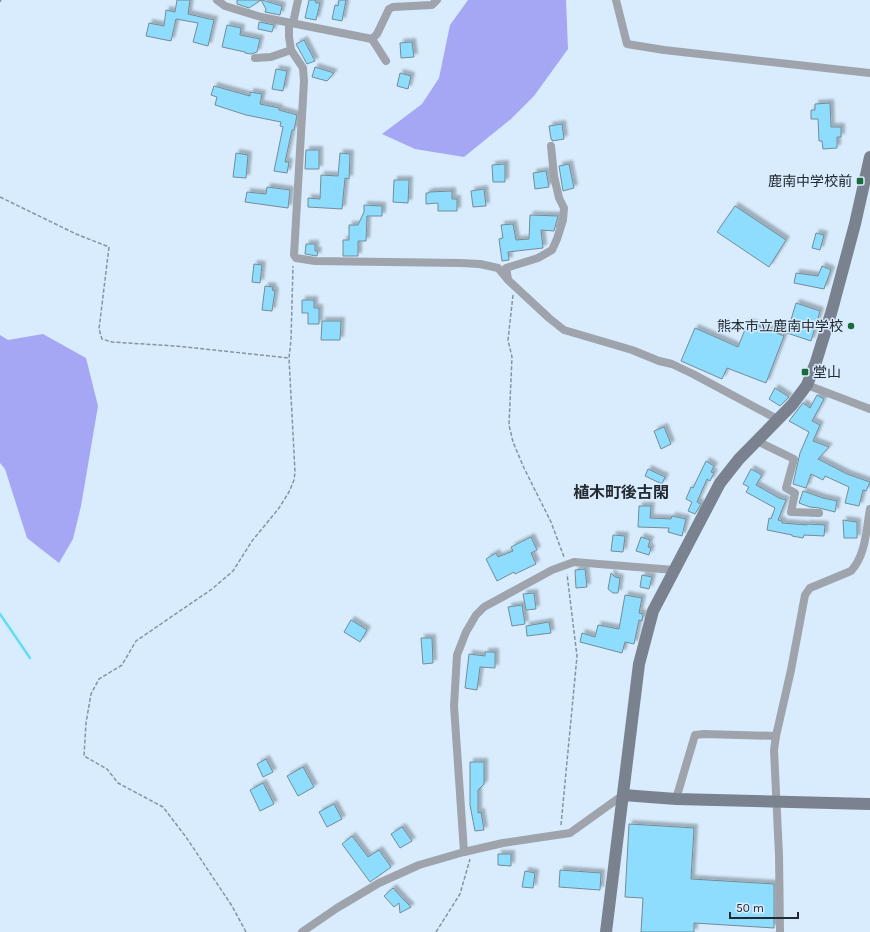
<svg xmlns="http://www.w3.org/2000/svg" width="870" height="932" font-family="Karla,'Noto Sans JP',sans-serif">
	<defs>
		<filter id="shadow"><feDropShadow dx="3.5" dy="-3.5" stdDeviation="1" flood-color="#0004"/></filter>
	</defs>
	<rect width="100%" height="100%" fill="#d8ecfe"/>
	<g fill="#a5a7f5">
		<path d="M468 0H566L568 49 534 96 511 119 464 157 415 149 382 134 422 104 439 78 450 25Z"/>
		<path d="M43 334 86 358 98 406 81 506 73 539 59 563 27 538 5 469 0 463V335L8 340Z"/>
	</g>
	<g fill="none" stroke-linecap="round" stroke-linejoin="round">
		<path stroke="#63ddef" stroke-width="2.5" d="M0 614 30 658"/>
	</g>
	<g fill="#8fddfe" stroke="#738c96" filter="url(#shadow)">
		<path d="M177 0H190L188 14 214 20 208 46 193 42 198 23 176 19 171 41 146 36 149 23 164 26 166 10 175 12Z"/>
		<path d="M237 0H262L282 6 280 15 265 12 266 9 261 0 249 8 237 4Z"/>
		<path d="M309 0H315L316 3H320L316 20 305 18Z"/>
		<path d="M339 0H346L342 21 332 19 335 5 338 6Z"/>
		<path d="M259 22 274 25 272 32 258 29Z"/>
		<path d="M227 25 241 28 240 35 260 39 257 52 251 54 245 53V52L222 47Z"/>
		<path d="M304 40 315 61 307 64 296 44Z"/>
		<path d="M412 42 414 57 401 58 400 43Z"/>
		<path d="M315 67 334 73 327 81 312 77Z"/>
		<path d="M276 69 287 71 283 91 272 89Z"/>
		<path d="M400 73 411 76 408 89 397 86Z"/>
		<path d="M214 86 250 96V92L262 94 260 104 279 108V110L297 115 294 130H292L285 162H289L287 173 274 171 283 127 280 126 281 122 246 115 215 105 217 97 211 95Z"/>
		<path d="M830 103 831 127H841V137H837V148L823 149 822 141H819L818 119H811V110H815V104Z"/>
		<path d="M562 124 564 139 552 141V139H551L549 126Z"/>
		<path d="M306 150H319V169H305Z"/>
		<path d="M236 153 248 155 246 178 233 177Z"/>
		<path d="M340 153 350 154 349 179 345 178 342 209 308 207V198L320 199 321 175 338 176Z"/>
		<path d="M505 164V182H493L492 165Z"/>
		<path d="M569 164 574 188 563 191 559 166Z"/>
		<path d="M546 171 549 187 535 189 533 173Z"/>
		<path d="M394 180H409L408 203 393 202Z"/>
		<path d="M267 187 290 190 288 208 245 202 247 192 266 194Z"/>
		<path d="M484 189 486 206 473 207 471 191Z"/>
		<path d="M452 191V199H457V211H438V203L426 204V193H429V192Z"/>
		<path d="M364 205 382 206V216H367L366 241H358V256H343V240H349V225H358L364 212Z"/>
		<path d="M735 206 786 240 769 267 717 232Z"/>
		<path d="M530 215 558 216 554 231 541 230 543 248 508 252 509 260 502 261 499 239 503 238 501 225 513 224 516 240 529 239Z"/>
		<path d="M816 233 824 235 820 250 812 248Z"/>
		<path d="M306 244H315V251H318L317 256 305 254Z"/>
		<path d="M254 264 262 265 260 283 252 282Z"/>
		<path d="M822 266 831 270 824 289 794 283 796 273 818 276Z"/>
		<path d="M265 286 273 287 272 290 275 291 272 311 262 310Z"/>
		<path d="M302 300H314V308H319V324H308V313H302Z"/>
		<path d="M796 303 820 311 811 341 787 333Z"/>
		<path d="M322 321H341L340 340H321Z"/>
		<path d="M748 322 784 336 766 383 727 368 722 379 681 361 695 328 738 347Z"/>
		<path d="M775 388 789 397 780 406 769 399Z"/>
		<path d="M817 395 824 399 812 421 820 425 813 441 829 447 818 459 847 474 870 482 866 491 863 490 859 506 845 503 849 487 825 476 823 480 811 474 806 488 793 484 800 453 809 432 789 421 803 403 810 408Z"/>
		<path d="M664 427 671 444 661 449 654 431Z"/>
		<path d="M706 461 714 466 711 472 714 473 710 481 707 479 697 502 701 504 695 514 688 511 692 502 686 499 691 487 693 488Z"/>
		<path d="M648 469 665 477 662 484 645 476Z"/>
		<path d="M751 469 762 475 756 485 779 498 786 500 778 520 782 521V523L807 525V524L825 525 824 536 804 535 803 538 792 536V535L767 530 769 518 771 519 775 508 746 492 749 487 743 484Z"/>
		<path d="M803 491 823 498 837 501 835 512 819 508 810 507 799 503Z"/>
		<path d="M639 506H651L650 518 671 519 672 516 686 519 682 536 668 532 669 528 638 527Z"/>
		<path d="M843 520 857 522V538H844Z"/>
		<path d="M613 535 625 536 623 552 611 551Z"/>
		<path d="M531 537 537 550 531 553 536 564 515 574 514 572 497 581 486 559 496 553 498 557 513 551 511 547Z"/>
		<path d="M641 537 650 540 648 547 651 548 649 555 636 551Z"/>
		<path d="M585 569 587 587 576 588 575 570Z"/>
		<path d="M611 573 615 577 620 578 618 593H613L608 589Z"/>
		<path d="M642 575 652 577 649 589 640 587Z"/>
		<path d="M534 593 536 609 526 610 523 594Z"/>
		<path d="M625 595 642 598 639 613 643 614 642 621 639 620 634 644 625 642 622 653 580 642 582 633 595 637 598 625 619 629Z"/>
		<path d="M522 605 525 624 512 626 508 607Z"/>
		<path d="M351 620 367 630 360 642 344 632Z"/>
		<path d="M549 622 551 633 527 636 526 626Z"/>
		<path d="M421 638H432L433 663 423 664Z"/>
		<path d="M485 652H495V668L480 667 477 690 465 688 469 654 485 656Z"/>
		<path d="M266 759 273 772 263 777 257 764Z"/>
		<path d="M470 762H484V784L478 790V813L481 812 484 830 475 831 470 805Z"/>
		<path d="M303 767 314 787 298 796 287 776Z"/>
		<path d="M263 783 274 804 260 811 250 790Z"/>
		<path d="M334 804 342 819 327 827 319 812Z"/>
		<path d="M629 824 694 828 691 879 774 884V928L694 923V932H641L643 898 625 897Z"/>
		<path d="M402 827 412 841 400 848 391 834Z"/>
		<path d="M352 836 368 857 379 850 391 867 370 882 342 844Z"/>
		<path d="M498 854H511V866L498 865Z"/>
		<path d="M560 870 601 873 600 890 559 887Z"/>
		<path d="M525 871 535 873 533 888 522 887Z"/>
		<path d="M393 888 403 899 411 907 400 913 399 903 394 907 384 896Z"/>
	</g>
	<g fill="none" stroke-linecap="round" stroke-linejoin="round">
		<g stroke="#8694a1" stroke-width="1.5" stroke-dasharray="4 2" stroke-linecap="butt">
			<path d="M0 2 1 0"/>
			<path d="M0 197 76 234 109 247 99 329 102 339 112 342 176 346 289 358"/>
			<path d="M513 295 508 340 512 357 509 425 513 442 524 468 551 522 564 557"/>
			<path d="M561 825 577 656 567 574"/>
			<path d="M246 932 232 906 186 837 163 807 118 783 107 769 84 756 86 723 91 694 99 679 122 665 136 641 212 589 233 571 252 541 279 508 289 492 294 480 295 472 289 358 291 340 293 266"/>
			<path d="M436 932 460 894 470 859"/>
		</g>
		<g stroke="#9ea3ac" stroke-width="8">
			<path d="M217 0 225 6 261 17 372 39 386 61"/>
			<path d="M616 0 627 44 664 50 870 73"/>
			<path d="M293 23 298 0"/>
			<path d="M372 39 377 34 389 9 393 7 432 5 437 0"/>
			<path d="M291 50 303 68 304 81 294 255 296 258 315 261 461 263 480 264 498 268 508 280 549 318 564 330 632 350 659 361 672 364 693 374 779 420"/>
			<path d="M255 58 271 57 291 50 289 37V23"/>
			<path d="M508 279 506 268 538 258 552 250 557 239 563 220 564 208 559 198 554 176 551 146"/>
			<path d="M807 385 870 409"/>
			<path d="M757 441 794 459 786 488 795 493 791 512 819 513"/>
			<path d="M676 799 695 735 704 734 776 736"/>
			<path d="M464 852 454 706 457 655 466 632 476 615 484 607 552 570 574 562 674 570"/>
			<path d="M302 932 337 908 379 883 419 865 464 852 503 843 570 833 623 795"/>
			<path d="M780 932 779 855 774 750 776 736 791 670 805 595 810 588 851 571C866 555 866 530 870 509"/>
		</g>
		<g stroke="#7a818f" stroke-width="12">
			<path d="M623 795 676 799 870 804"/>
			<path d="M606 932 639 664 653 611 720 483 739 459 792 405 807 385 816 362 832 310 855 224 870 157"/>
		</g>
	</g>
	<g fill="#196b3c" stroke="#d8ecfe" stroke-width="1.5">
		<rect x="856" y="177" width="8" height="8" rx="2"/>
		<circle cx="851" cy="326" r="4"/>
		<rect x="801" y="368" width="8" height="8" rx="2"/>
	</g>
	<g text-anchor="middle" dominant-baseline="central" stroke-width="3" stroke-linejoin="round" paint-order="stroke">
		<g font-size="14" fill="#232a31" stroke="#d8ecfe" text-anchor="end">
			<text x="852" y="181">鹿南中学校前</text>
			<text x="843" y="326">熊本市立鹿南中学校</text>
			<text x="813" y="372" text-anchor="start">堂山</text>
		</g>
		<g font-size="16" font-weight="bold" fill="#232a31" stroke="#d8ecfe">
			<text x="621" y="492">植木町後古閑</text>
		</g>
	</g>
	<path d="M730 912v6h68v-6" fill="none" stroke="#232a31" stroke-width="2"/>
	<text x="736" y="912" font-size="12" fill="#232a31" stroke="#d8ecfe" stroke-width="3" paint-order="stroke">50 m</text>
</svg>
